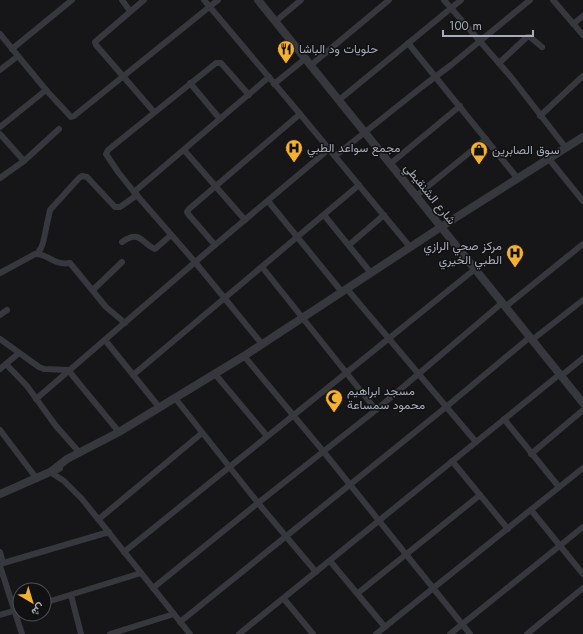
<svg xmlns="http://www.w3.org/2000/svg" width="583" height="634" font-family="Jost,Vazirmatn,sans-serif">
	<rect width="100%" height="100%" fill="#161618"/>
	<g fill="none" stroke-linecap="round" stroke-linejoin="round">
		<g stroke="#37383d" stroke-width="6">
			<path d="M122 0 130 11"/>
			<path d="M144 0 95 42 96 45 154 112"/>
			<path d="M204 0 300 114 410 247"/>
			<path d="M444 0 511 77 566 148"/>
			<path d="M553 0 583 35"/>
			<path d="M276 21 301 0"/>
			<path d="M573 24 583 16"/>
			<path d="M0 34 46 90 71 117 74 116 218 0"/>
			<path d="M408 43 518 179"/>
			<path d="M12 49 72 0"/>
			<path d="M499 63 527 37H530L542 47"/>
			<path d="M311 65 389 0"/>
			<path d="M0 70 18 56"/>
			<path d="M190 83 220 119"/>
			<path d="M274 84 306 58"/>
			<path d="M249 95 221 63H216L108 150 106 154 118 172 134 192 195 262 262 344"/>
			<path d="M339 100 461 0"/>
			<path d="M540 116 583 76"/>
			<path d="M0 127 46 90"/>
			<path d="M0 134 24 161"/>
			<path d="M184 150 245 220"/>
			<path d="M335 156 423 86 451 65 530 0"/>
			<path d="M549 159 583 201"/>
			<path d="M390 164 460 106"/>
			<path d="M0 178 24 161 59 129"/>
			<path d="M134 192 269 77"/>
			<path d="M416 196 486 139"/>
			<path d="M268 201 342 292"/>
			<path d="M324 215 371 273"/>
			<path d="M122 242C140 229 141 243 155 249L171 235"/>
			<path d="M215 245 189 215 187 212 189 209 300 114"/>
			<path d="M349 245 384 215"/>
			<path d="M37 254 41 248 43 243 50 210 79 178 82 176 87 177 115 207H120L137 195"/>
			<path d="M262 267 376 410"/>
			<path d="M0 273 35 254C48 253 53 266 70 263L106 307 125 323"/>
			<path d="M347 289 476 442"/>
			<path d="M93 290 122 262"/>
			<path d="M505 307 583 244"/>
			<path d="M0 315 7 310"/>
			<path d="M0 339 39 367 44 369 68 370 119 432"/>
			<path d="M105 340 159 407"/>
			<path d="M532 340 583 300"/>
			<path d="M244 356 323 451 470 634"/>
			<path d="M6 364 27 386 56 426 79 452"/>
			<path d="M0 369 19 353"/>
			<path d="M215 374 267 436"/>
			<path d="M133 375 359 185"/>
			<path d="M561 376 583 358"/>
			<path d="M175 398 258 503 316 572"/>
			<path d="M36 399 215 245 329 149"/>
			<path d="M504 419 559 487"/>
			<path d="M0 430 37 479"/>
			<path d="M531 454 583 410"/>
			<path d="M452 461 508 529"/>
			<path d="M50 472 64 481 82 499 190 634"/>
			<path d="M531 510 583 574"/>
			<path d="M99 519 202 433"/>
			<path d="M0 552 3 563"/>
			<path d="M124 552 475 269"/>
			<path d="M330 561 385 627"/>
			<path d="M0 564 109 532"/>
			<path d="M0 566 22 634"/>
			<path d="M153 588 258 503 376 410 502 303"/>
			<path d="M358 593 480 495"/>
			<path d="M71 595 81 634"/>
			<path d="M284 599 313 634"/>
			<path d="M44 603 141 573"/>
			<path d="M0 615 20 609"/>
			<path d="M180 622 446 407 530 337"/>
			<path d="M110 634 174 614"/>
			<path d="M239 634 560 374"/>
			<path d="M376 634 583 468"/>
			<path d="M450 634 583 527"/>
			<path d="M527 634 583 588"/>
		</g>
		<g stroke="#37383d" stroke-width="8">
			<path d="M258 0 583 403"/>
			<path d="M53 470 67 459 119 432 244 356 441 227 583 137"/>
			<path d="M0 494 59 468"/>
		</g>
	</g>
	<defs>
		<g id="restaurant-pin" transform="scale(0.9)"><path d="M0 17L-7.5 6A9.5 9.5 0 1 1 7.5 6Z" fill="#f2b134" stroke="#111113"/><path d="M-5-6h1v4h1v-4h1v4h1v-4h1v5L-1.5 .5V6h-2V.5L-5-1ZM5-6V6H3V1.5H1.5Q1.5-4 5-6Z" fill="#111"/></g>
		<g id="hospital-pin" transform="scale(0.9)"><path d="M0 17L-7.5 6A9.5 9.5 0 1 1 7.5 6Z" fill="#f2b134" stroke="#111113"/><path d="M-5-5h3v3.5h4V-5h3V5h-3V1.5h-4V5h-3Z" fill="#111"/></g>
		<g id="shop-pin" transform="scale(0.9)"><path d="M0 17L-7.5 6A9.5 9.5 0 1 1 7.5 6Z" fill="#f2b134" stroke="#111113"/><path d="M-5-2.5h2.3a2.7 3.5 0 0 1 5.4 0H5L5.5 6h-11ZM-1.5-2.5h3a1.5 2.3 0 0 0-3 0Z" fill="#111"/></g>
		<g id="mosque-pin" transform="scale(0.9)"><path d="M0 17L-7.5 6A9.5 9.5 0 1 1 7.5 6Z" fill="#f2b134" stroke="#111113"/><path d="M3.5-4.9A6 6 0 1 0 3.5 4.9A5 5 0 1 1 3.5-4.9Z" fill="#111"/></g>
	</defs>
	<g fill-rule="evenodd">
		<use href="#restaurant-pin" x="286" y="49"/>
		<use href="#hospital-pin" x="294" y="148"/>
		<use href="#shop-pin" x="479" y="150"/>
		<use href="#hospital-pin" x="515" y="253"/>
		<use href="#mosque-pin" x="334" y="398"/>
	</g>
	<g text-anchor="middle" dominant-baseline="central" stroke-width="3" stroke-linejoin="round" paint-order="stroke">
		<g font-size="12" fill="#a8adb8" stroke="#111113" text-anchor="start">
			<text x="299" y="49">حلويات ود الباشا</text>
			<text x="307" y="148">مجمع سواعد الطبي</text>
			<text x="492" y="150">سوق الصابرين</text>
			<text x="502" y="246" text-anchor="end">مركز صحي الرازي<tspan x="502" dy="14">الطبي الخيري</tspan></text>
			<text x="347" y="391">مسجد ابراهيم<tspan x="347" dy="14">محمود سمساعة</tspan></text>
		</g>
		<g font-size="12" fill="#a8adb8" stroke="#111113">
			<text transform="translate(430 194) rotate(51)">شارع الشنقيطي</text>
		</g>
	</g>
	<g transform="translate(32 602) rotate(142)"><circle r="19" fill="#111113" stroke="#4d4f55"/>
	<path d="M0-3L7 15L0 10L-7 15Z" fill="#f2b134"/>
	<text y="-6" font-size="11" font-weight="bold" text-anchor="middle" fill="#a8adb8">ش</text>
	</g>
	<path d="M443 30v6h90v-6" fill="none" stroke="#a8adb8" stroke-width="2"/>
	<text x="449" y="30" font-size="12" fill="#a8adb8" stroke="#111113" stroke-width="3" paint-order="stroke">100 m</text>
</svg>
